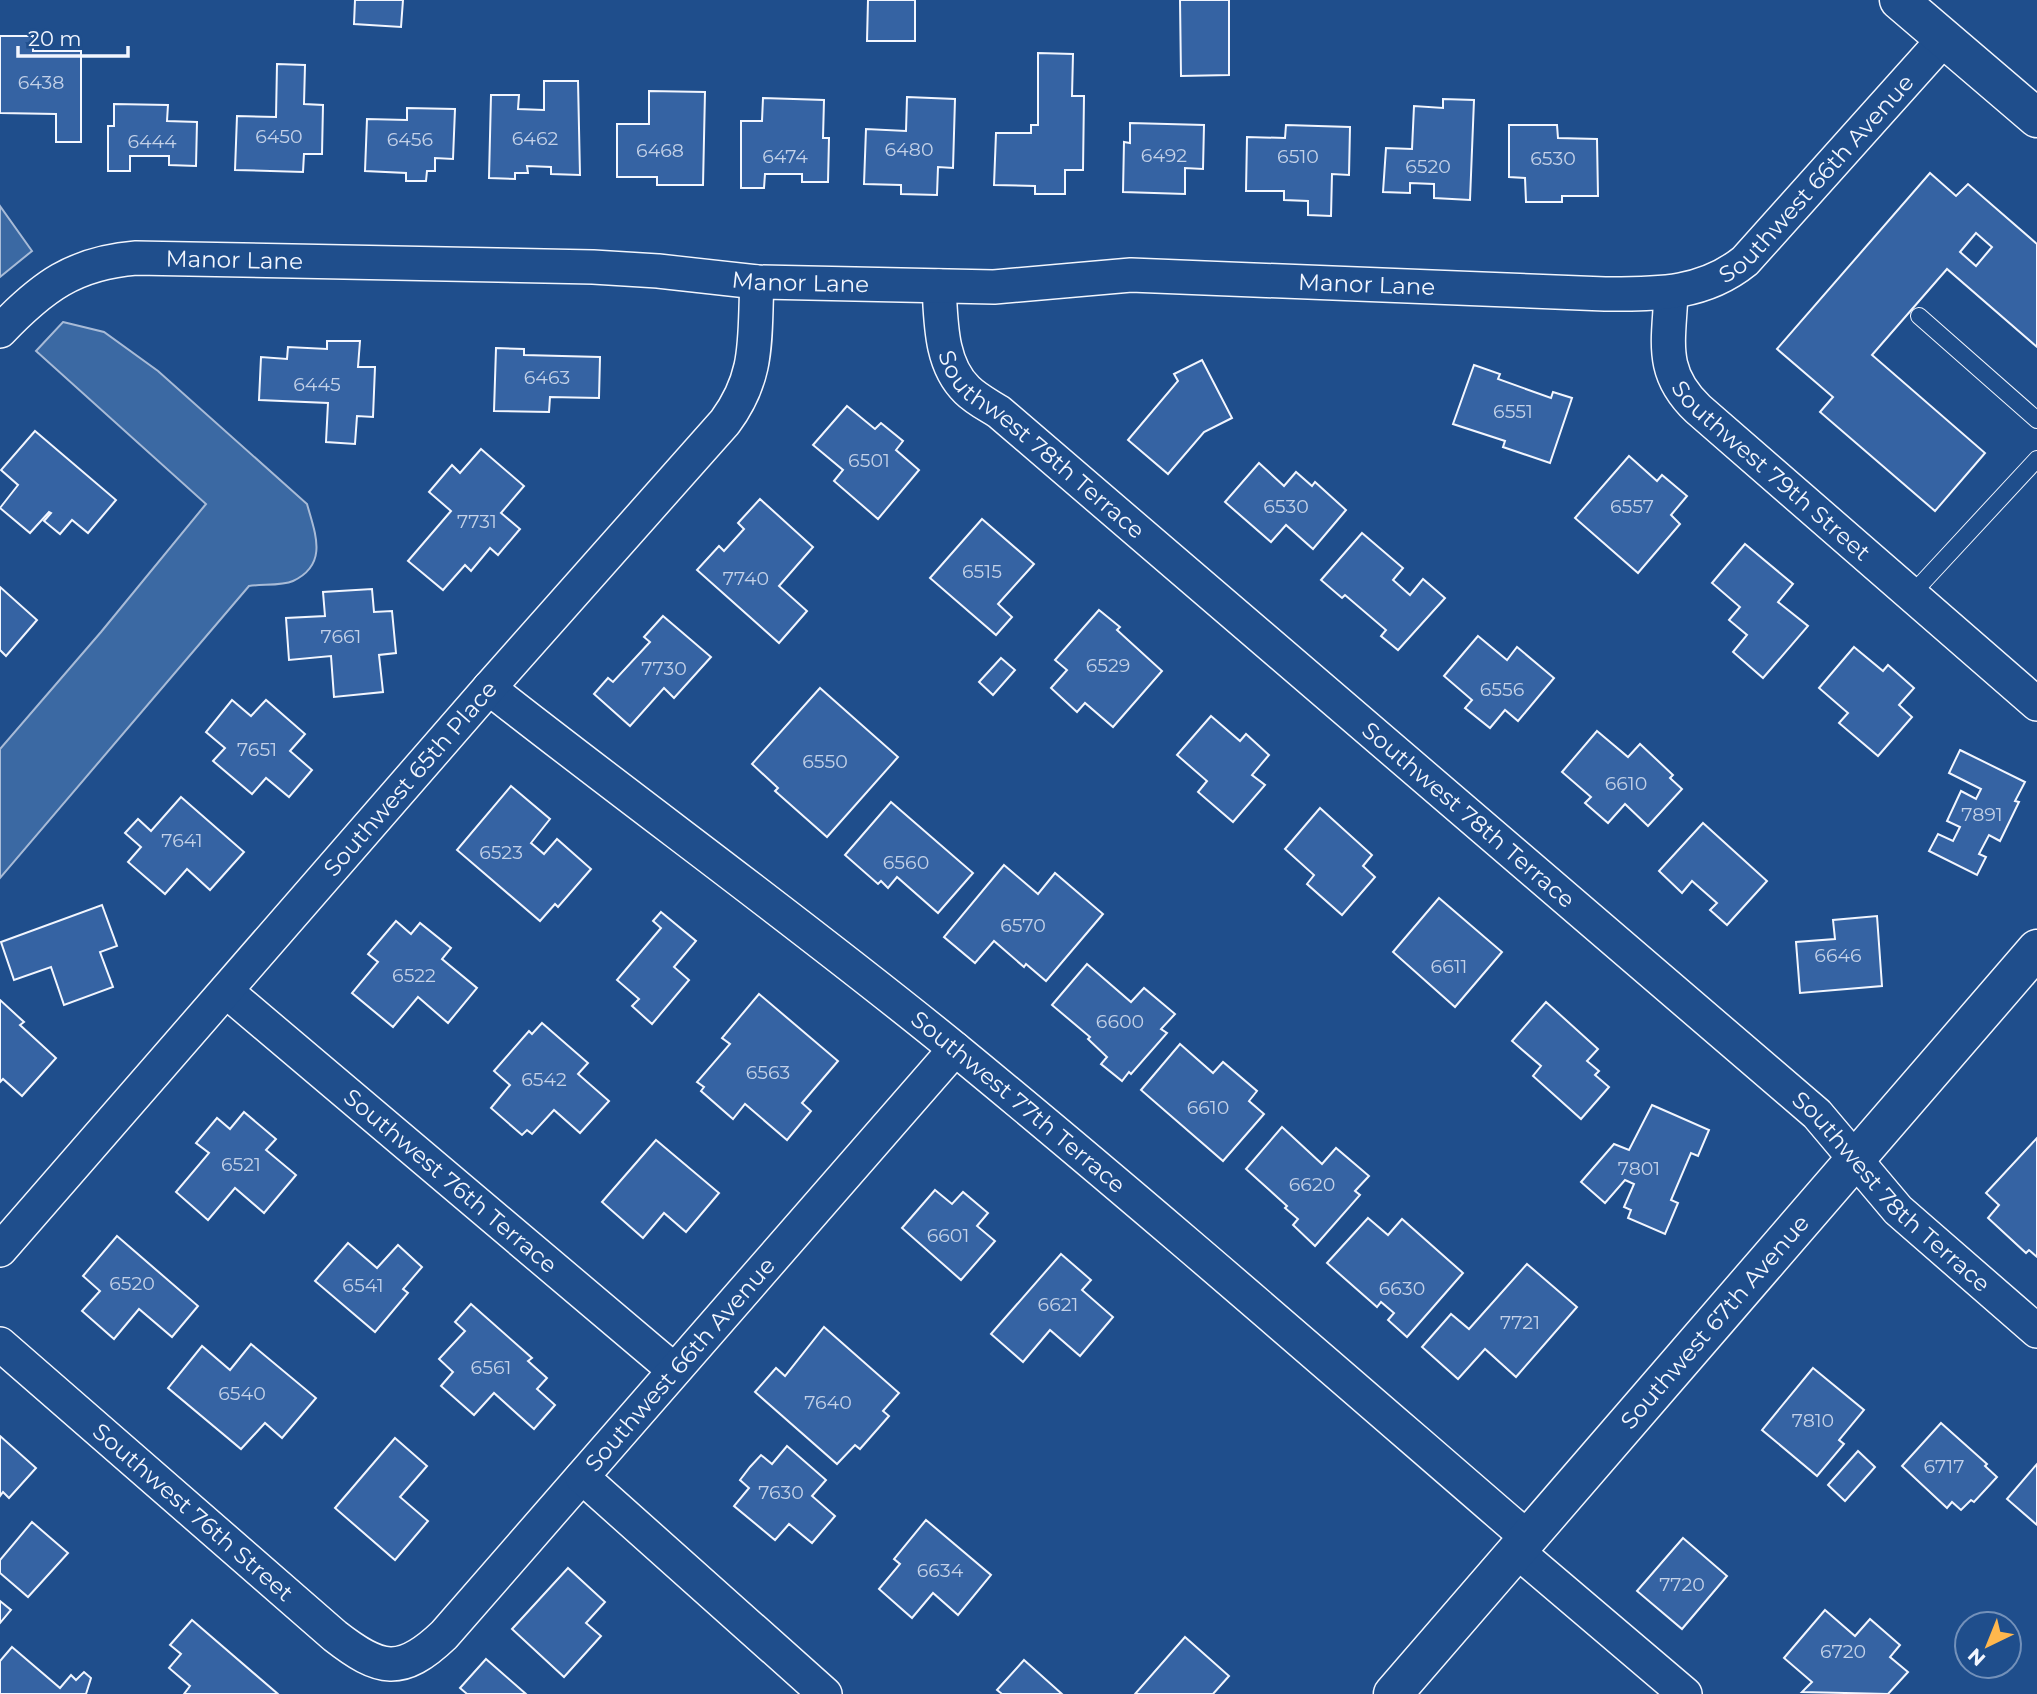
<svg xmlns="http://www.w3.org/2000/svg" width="2037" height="1694" font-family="Montserrat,sans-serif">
	<rect width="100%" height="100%" fill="#1f4e8c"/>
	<g fill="#3b69a3" stroke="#a8bbd7" stroke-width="2">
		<path d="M0 206 32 251 0 277Z"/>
		<path d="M63 322 104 332 158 371 307 504C315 533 329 564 293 581 282 586 262 584 249 586L0 878V749L101 632 206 504 36 351Z"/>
	</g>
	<g fill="#3563a3" stroke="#f2f6ff" stroke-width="2" fill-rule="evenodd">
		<path d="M355 0H403L401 27 354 24Z"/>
		<path d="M868 0H915V41H867Z"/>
		<path d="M1180 0H1229V75L1181 76Z"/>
		<path d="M0 36H33V51H81V142H56V114L0 113Z"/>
		<path d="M1038 53 1073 54 1072 96H1084L1083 170H1065V194H1035V186L994 185 996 133H1031V125H1038Z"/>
		<path d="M277 64 305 65 304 104 323 105 322 154H304L303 172 235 170 237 116 276 117Z"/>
		<path d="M544 81H578L580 175 551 174V167L527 166 528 173H515V179L489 178 491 95H519L518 109 544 110Z"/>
		<path d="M649 91 705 92 703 185H657V177H617V124H649Z"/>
		<path d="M907 97 955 99 953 168 938 167 937 195 901 194V185L864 184 866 129 906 131Z"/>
		<path d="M763 98 824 100 823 138H829L828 182H802V174H765L764 188H741V121H762Z"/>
		<path d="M1443 99 1474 100 1470 200 1434 198V184L1410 183V193L1383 192 1386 148 1412 149 1414 106 1443 108Z"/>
		<path d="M114 104 168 105 167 121 197 122 196 166 169 165V156H130V171H108V126H114Z"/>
		<path d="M407 108 455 109 453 159 435 158V171H427L426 181H406V173L365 171 367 119 407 120Z"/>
		<path d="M1130 123 1204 125 1203 169 1185 168V194L1123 192 1124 142 1130 143Z"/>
		<path d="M1286 125 1350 127 1349 175 1332 174 1331 216 1308 215V201L1284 200V191H1246L1247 137 1285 138Z"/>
		<path d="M1509 125H1557L1558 138 1597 139 1598 196H1562V202H1526L1525 178 1509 177Z"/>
		<path d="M1930 173 1956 196 1968 184 2037 244V347L1947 269 1872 355 1985 453 1935 511 1820 412 1833 397 1777 349ZM1976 233 1992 247 1976 266 1960 252Z"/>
		<path d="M327 341H360L358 367H375L373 417 357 416 355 444 326 442 328 403 259 400 261 357 287 359 288 347 327 349Z"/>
		<path d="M496 348 524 349V355L600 357 599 398 550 397 549 412 494 411Z"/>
		<path d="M1202 360 1232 418 1204 432 1168 474 1128 440 1178 381 1174 374Z"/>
		<path d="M1474 365 1500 374 1498 379 1551 398 1553 392 1572 398 1550 463 1503 447 1505 441 1453 424Z"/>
		<path d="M847 406 875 429 881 423 903 441 896 450 919 470 878 519 834 481 843 470 813 445Z"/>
		<path d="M35 431 116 500 88 533 72 520 60 534 44 521 51 513 49 512 30 533 0 508 18 485 1 470Z"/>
		<path d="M481 449 524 486 501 513 520 529 498 555 490 548 471 571 465 565 443 590 408 561 451 511 429 492 452 465 460 473Z"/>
		<path d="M1629 456 1657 481 1662 475 1687 496 1671 515 1680 524 1638 573 1575 518Z"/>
		<path d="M1259 463 1284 486 1296 472 1312 486 1315 482 1346 510 1313 549 1286 525 1271 542 1225 502Z"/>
		<path d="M760 499 813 547 779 586 807 611 779 643 697 570 719 546 724 551 744 529 738 523Z"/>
		<path d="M982 519 1034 564 998 604 1012 617 996 635 930 578Z"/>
		<path d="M1362 533 1403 568 1393 580 1410 595 1423 579 1445 598 1398 650 1381 636 1386 630 1345 595 1342 598 1321 580Z"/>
		<path d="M1745 544 1793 584 1778 602 1808 626 1763 678 1733 652 1747 635 1729 620 1740 607 1712 583Z"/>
		<path d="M0 587 37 620 6 656 0 650Z"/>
		<path d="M372 589 374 612 392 611 396 653 379 655 383 692 334 697 331 656 289 660 286 618 325 616 323 592Z"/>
		<path d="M1099 610 1120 627 1117 630 1162 671 1113 727 1085 703 1077 712 1051 688 1067 670 1055 660Z"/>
		<path d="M663 616 711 657 674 698 664 688 630 726 594 694 608 678 613 682 650 642 644 637Z"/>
		<path d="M1478 636 1507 660 1517 647 1554 678 1518 721 1505 710 1490 728 1465 708 1472 700 1444 676Z"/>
		<path d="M1854 647 1883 671 1888 665 1914 688 1899 705 1912 717 1878 756 1839 723 1848 713 1819 688Z"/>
		<path d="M1001 658 1015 670 993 695 979 682Z"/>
		<path d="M820 688 898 757 827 837 775 791 778 788 752 764Z"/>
		<path d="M232 700 251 716 266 700 305 734 290 751 312 770 289 797 266 778 252 794 213 761 225 748 206 732Z"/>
		<path d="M1211 716 1240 741 1246 734 1269 755 1252 775 1265 785 1233 822 1198 792 1207 781 1177 755Z"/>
		<path d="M1597 731 1628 757 1640 744 1673 775 1670 778 1682 789 1648 826 1625 804 1608 823 1585 803 1591 797 1562 772Z"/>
		<path d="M1960 750 2025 782 2015 801 2019 802 2000 841 1989 835 1979 854 1986 857 1977 875 1929 851 1938 834 1953 841 1960 827 1947 821 1961 791 1976 799 1981 789 1949 773Z"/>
		<path d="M511 786 550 819 531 843 544 854 557 839 591 869 558 907 555 904 540 921 457 850Z"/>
		<path d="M181 797 244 852 210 890 187 869 165 894 128 862 141 847 125 833 138 819 151 831Z"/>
		<path d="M891 802 973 873 938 913 897 877 888 888 881 881 878 884 845 855Z"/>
		<path d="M1320 808 1372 855 1363 866 1375 877 1342 915 1307 884 1314 875 1285 849Z"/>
		<path d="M1703 823 1767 881 1727 925 1710 910 1717 903 1692 881 1682 893 1659 871Z"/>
		<path d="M1004 865 1038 894 1055 873 1103 914 1046 981 1026 964 1024 967 994 941 975 963 944 937Z"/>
		<path d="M1439 898 1502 952 1455 1007 1393 952Z"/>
		<path d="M102 905 117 946 100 952 113 987 64 1005 51 967 14 980 1 942Z"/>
		<path d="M661 912 696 941 674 967 689 980 652 1024 632 1006 639 999 617 980 661 928 653 921Z"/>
		<path d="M1877 916 1882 986 1800 993 1796 942 1835 939 1833 920Z"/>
		<path d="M396 921 411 934 420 923 451 948 442 959 477 988 448 1023 418 997 393 1027 352 993 378 962 368 954Z"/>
		<path d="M1087 964 1131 1002 1144 988 1175 1014 1161 1029 1167 1033 1131 1074 1129 1072 1122 1081 1101 1064 1107 1057 1088 1039 1090 1037 1052 1005Z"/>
		<path d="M759 994 838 1061 802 1103 811 1111 787 1140 745 1104 733 1119 701 1091 704 1087 697 1082 730 1044 722 1038Z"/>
		<path d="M0 1000 24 1022 20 1025 56 1058 22 1096 3 1079 0 1082Z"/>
		<path d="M1546 1002 1598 1049 1587 1061 1599 1071 1595 1075 1609 1087 1581 1119 1533 1076 1541 1066 1512 1041Z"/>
		<path d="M542 1023 588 1063 578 1074 609 1101 580 1133 554 1110 532 1134 527 1130 522 1135 491 1108 510 1085 494 1071 529 1031 532 1034Z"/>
		<path d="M1180 1044 1213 1073 1223 1062 1257 1091 1249 1101 1264 1114 1223 1161 1141 1090Z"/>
		<path d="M1652 1105 1709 1130 1698 1156 1691 1153 1671 1200 1678 1203 1665 1234 1628 1218 1631 1210 1624 1207 1634 1184 1625 1180 1605 1203 1581 1182 1614 1144 1629 1150Z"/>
		<path d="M244 1112 276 1139 266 1150 296 1175 264 1213 235 1188 208 1220 176 1192 209 1153 196 1143 217 1118 230 1129Z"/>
		<path d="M1282 1127 1322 1164 1336 1148 1369 1176 1355 1191 1360 1195 1315 1246 1293 1225 1298 1219 1285 1208 1287 1206 1246 1169Z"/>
		<path d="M2037 1138V1257L2029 1250 2026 1253 1988 1218 1999 1205 1986 1193Z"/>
		<path d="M656 1140 719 1193 686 1232 664 1213 643 1238 602 1202Z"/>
		<path d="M935 1190 952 1204 963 1192 988 1213 977 1226 995 1241 961 1280 902 1228Z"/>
		<path d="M1368 1218 1388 1235 1402 1219 1463 1273 1407 1337 1388 1320 1394 1313 1381 1302 1377 1307 1327 1263Z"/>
		<path d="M117 1236 198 1306 172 1337 139 1309 114 1339 82 1311 100 1291 83 1276Z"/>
		<path d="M348 1243 377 1268 398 1245 422 1267 403 1289 408 1293 375 1332 315 1281Z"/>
		<path d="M1061 1254 1091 1280 1082 1290 1113 1317 1080 1356 1050 1330 1023 1362 991 1334Z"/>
		<path d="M1527 1264 1577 1307 1516 1377 1485 1349 1458 1379 1422 1347 1451 1314 1469 1329Z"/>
		<path d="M471 1304 532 1358 528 1361 547 1378 537 1389 555 1405 534 1429 494 1393 474 1415 441 1386 453 1372 439 1359 465 1331 455 1322Z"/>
		<path d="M824 1327 899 1393 883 1411 889 1416 860 1449 855 1445 837 1464 755 1392 776 1368 785 1376Z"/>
		<path d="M251 1344 316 1398 282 1438 265 1423 241 1449 168 1388 202 1346 230 1370Z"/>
		<path d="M1813 1368 1864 1410 1839 1440 1844 1444 1817 1476 1762 1430Z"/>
		<path d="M1941 1423 1987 1464 1985 1466 1997 1477 1974 1502 1971 1500 1961 1510 1952 1502 1947 1508 1902 1466Z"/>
		<path d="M0 1436 36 1468 9 1498 3 1492 0 1496Z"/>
		<path d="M395 1438 427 1466 400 1497 428 1521 395 1560 335 1508Z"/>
		<path d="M787 1446 826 1480 812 1496 835 1516 812 1543 789 1524 775 1540 734 1506 749 1488 740 1480 750 1467 761 1455 772 1464Z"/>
		<path d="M1858 1451 1875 1467 1845 1501 1828 1485Z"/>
		<path d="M2037 1464V1525L2007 1499Z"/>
		<path d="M926 1520 991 1575 958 1615 933 1593 912 1618 879 1589 900 1564 894 1559Z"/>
		<path d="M32 1522 68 1553 28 1597 0 1573V1560Z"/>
		<path d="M1683 1538 1727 1576 1682 1629 1637 1591Z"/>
		<path d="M568 1568 605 1602 586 1623 601 1636 564 1677 512 1629Z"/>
		<path d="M0 1601 11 1610 0 1623Z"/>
		<path d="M1825 1610 1855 1636 1870 1619 1900 1645 1890 1657 1908 1672 1888 1694 1802 1692 1812 1682 1784 1658Z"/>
		<path d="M192 1620 278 1694H184L190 1686 169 1668 181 1654 170 1645Z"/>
		<path d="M1185 1637 1229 1676 1213 1694H1135Z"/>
		<path d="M12 1647 60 1688 71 1675 76 1680 84 1672 91 1678 86 1694H0V1661Z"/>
		<path d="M486 1659 526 1694H467L460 1688Z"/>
		<path d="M1024 1660 1062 1694H1002L997 1690Z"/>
	</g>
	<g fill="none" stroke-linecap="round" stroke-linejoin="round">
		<g stroke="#f2f6ff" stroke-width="18">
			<g id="service">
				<path d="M1919 316 2037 420"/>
				<path d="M1911 595 2037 459"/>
			</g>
		</g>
		<g stroke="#f2f6ff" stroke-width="36">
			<g id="minor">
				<path id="s1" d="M939 286C941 321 940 364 967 390 976 399 988 405 999 412L1817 1114 1898 1210 2037 1331"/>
				<path id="s2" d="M1671 293C1669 342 1659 372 1698 409L2037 704"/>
				<path id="s3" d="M0 331C42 287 74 263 136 258L593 267 658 271 757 282 994 287 1131 275 1605 294C1656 294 1703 295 1745 261L1944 39"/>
				<path id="s4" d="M489 688C643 809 802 924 954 1048 1149 1208 1338 1374 1529 1539"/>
				<path id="s5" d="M226 991 674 1370"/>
				<path id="s6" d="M0 1250 489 688 725 422C760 375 754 338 757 282"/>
				<path id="s7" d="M0 1344 335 1636C380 1671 401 1676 444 1635L955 1049"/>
				<path d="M582 1477 825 1694"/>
				<path d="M1518 1552 1685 1694"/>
			</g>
		</g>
		<g stroke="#f2f6ff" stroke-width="41">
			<path id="tertiary" d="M1899 0 2037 118"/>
		</g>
		<g stroke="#f2f6ff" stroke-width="41">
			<g id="secondary">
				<path id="s8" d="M1393 1694 2037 949"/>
			</g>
		</g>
		<use href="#service" stroke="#1f4e8c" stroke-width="16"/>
		<use href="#minor" stroke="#1f4e8c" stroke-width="33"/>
		<use href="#tertiary" stroke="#1f4e8c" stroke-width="38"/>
		<use href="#secondary" stroke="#1f4e8c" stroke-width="38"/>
	</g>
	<g text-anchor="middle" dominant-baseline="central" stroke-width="5" stroke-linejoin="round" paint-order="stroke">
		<g font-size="19" fill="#c3d1e8">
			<text x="41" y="82">6438</text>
			<text x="279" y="136">6450</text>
			<text x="535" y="138">6462</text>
			<text x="410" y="139">6456</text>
			<text x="152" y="141">6444</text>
			<text x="909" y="149">6480</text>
			<text x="660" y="150">6468</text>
			<text x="1164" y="155">6492</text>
			<text x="785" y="156">6474</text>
			<text x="1298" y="156">6510</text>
			<text x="1553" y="158">6530</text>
			<text x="1428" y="166">6520</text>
			<text x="547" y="377">6463</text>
			<text x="317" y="384">6445</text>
			<text x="1513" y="411">6551</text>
			<text x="869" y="460">6501</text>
			<text x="1286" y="506">6530</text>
			<text x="1632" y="506">6557</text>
			<text x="477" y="521">7731</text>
			<text x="982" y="571">6515</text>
			<text x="746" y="578">7740</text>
			<text x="341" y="636">7661</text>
			<text x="1108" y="665">6529</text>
			<text x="664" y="668">7730</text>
			<text x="1502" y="689">6556</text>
			<text x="257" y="749">7651</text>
			<text x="825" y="761">6550</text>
			<text x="1626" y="783">6610</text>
			<text x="1982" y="814">7891</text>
			<text x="182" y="840">7641</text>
			<text x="501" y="852">6523</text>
			<text x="906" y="862">6560</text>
			<text x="1023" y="925">6570</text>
			<text x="1838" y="955">6646</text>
			<text x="1449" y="966">6611</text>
			<text x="414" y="975">6522</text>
			<text x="1120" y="1021">6600</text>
			<text x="768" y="1072">6563</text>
			<text x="544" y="1079">6542</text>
			<text x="1208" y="1107">6610</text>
			<text x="241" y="1164">6521</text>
			<text x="1639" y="1168">7801</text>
			<text x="1312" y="1184">6620</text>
			<text x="948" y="1235">6601</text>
			<text x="132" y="1283">6520</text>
			<text x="363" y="1285">6541</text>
			<text x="1402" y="1288">6630</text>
			<text x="1058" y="1304">6621</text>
			<text x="1520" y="1322">7721</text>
			<text x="491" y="1367">6561</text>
			<text x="242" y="1393">6540</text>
			<text x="828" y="1402">7640</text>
			<text x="1813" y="1420">7810</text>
			<text x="1944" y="1466">6717</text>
			<text x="781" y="1492">7630</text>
			<text x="940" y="1570">6634</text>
			<text x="1682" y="1584">7720</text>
			<text x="1843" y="1651">6720</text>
		</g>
		<g font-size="23" fill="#f2f6ff" stroke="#1f4e8c">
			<text stroke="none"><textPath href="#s3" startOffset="1885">Southwest 66th Avenue</textPath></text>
			<text stroke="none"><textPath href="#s3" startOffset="257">Manor Lane</textPath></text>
			<text stroke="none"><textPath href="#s3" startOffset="824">Manor Lane</textPath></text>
			<text stroke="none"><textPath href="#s3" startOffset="1391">Manor Lane</textPath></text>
			<text stroke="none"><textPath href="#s1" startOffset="201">Southwest 78th Terrace</textPath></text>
			<text stroke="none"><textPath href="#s2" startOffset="220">Southwest 79th Street</textPath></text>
			<text stroke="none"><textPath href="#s6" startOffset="625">Southwest 65th Place</textPath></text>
			<text stroke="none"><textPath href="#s1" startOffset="768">Southwest 78th Terrace</textPath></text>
			<text stroke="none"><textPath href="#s4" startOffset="672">Southwest 77th Terrace</textPath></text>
			<text stroke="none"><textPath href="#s5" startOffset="294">Southwest 76th Terrace</textPath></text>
			<text stroke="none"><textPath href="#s1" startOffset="1335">Southwest 78th Terrace</textPath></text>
			<text stroke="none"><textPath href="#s8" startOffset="492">Southwest 67th Avenue</textPath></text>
			<text stroke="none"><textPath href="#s7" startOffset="929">Southwest 66th Avenue</textPath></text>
			<text stroke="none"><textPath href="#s7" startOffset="256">Southwest 76th Street</textPath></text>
		</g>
	</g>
	<g transform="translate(1988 1645) rotate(223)"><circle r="33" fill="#1f4e8c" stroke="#7391ba" stroke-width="2"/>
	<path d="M0-5L12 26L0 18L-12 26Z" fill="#ffb74d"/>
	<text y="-10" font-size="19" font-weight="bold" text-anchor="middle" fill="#f2f6ff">N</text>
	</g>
	<path d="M18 46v10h110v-10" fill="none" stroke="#f2f6ff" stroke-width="3.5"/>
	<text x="28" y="46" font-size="21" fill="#f2f6ff" stroke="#1f4e8c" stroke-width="5" paint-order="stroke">20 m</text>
</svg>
